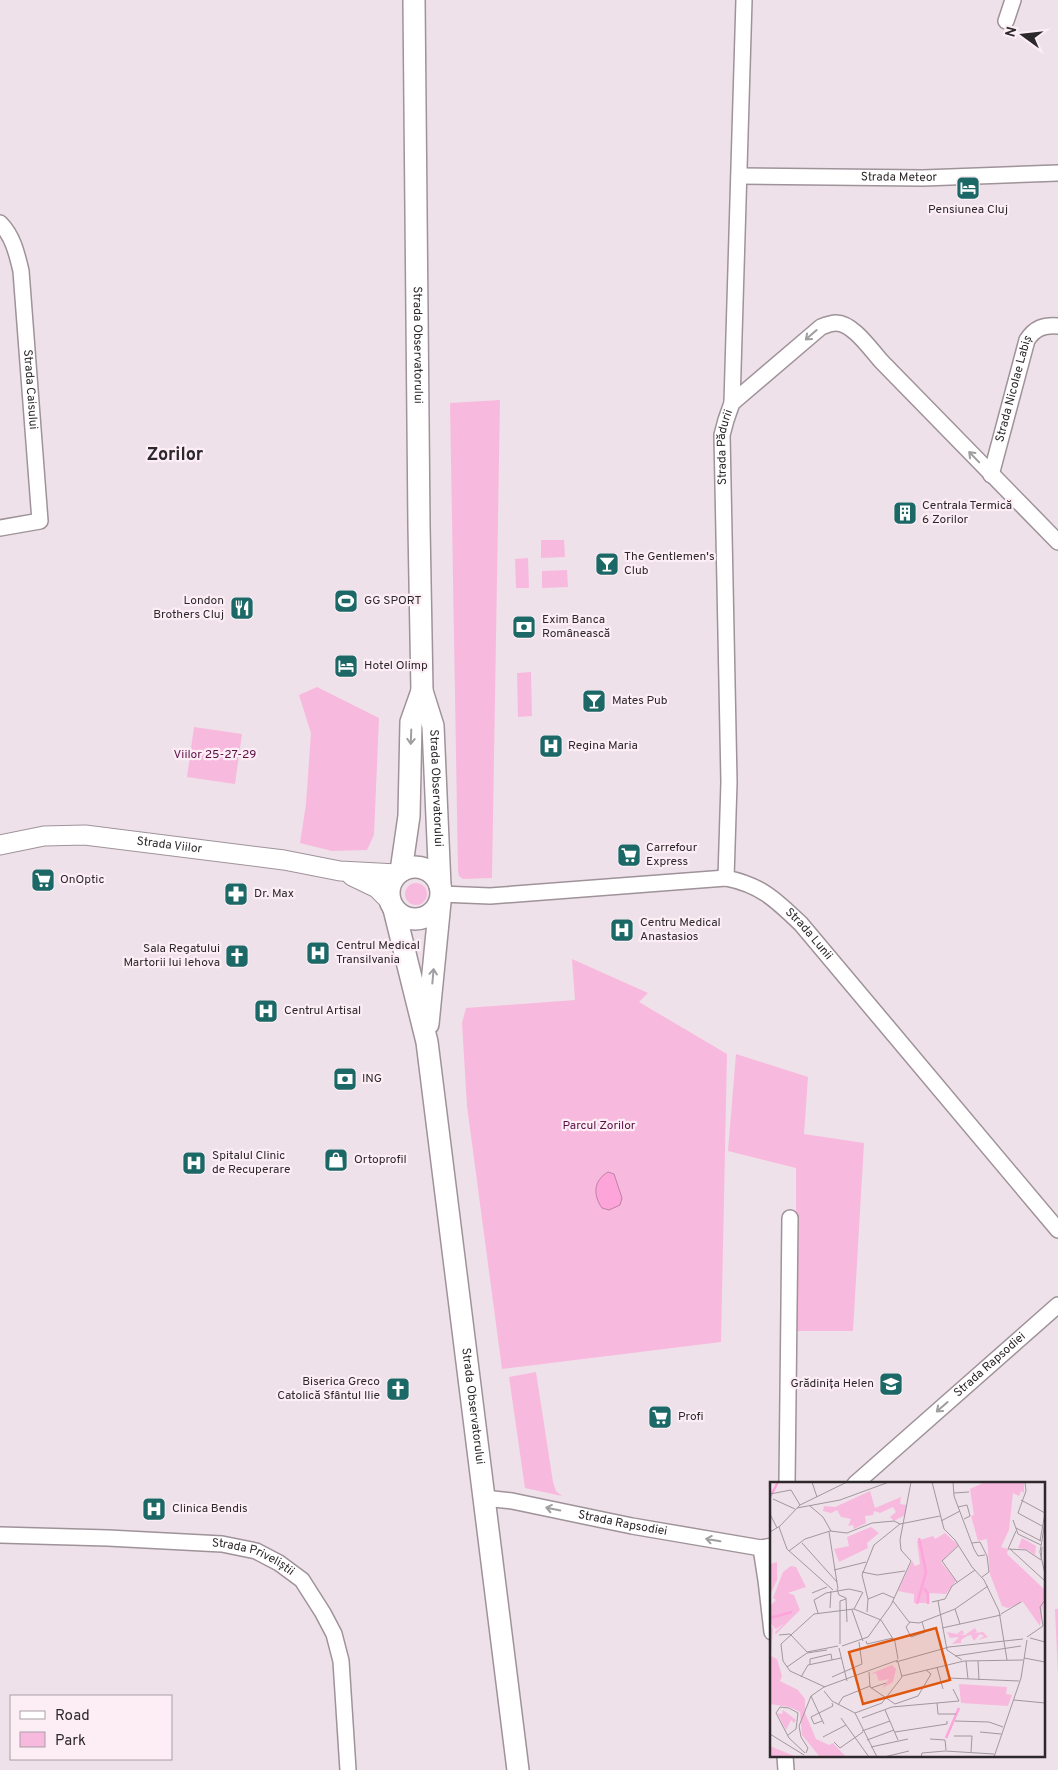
<svg xmlns="http://www.w3.org/2000/svg" width="1058" height="1770" font-family="Overpass,sans-serif">
	<rect width="100%" height="100%" fill="#efe1e9"/>
	<g fill="#f8b9de">
		<path d="M500 400 492 878 463 879 459 876 458 871 450 403Z"/>
		<path d="M541 540H564L565 557 541 558Z"/>
		<path d="M528 558 529 588H516L515 559Z"/>
		<path d="M567 570 568 587 542 588V571Z"/>
		<path d="M531 672 532 716 518 717 517 673Z"/>
		<path d="M317 687 379 718 374 835 367 850 332 851 300 843 306 804 311 733 299 695Z"/>
		<path d="M194 727 242 734 235 784 187 777Z"/>
		<circle cx="416" cy="894" r="11"/>
		<path d="M572 959 648 993 639 1002 727 1054 721 1342 502 1369 467 1106 462 1023 466 1008 575 1000Z"/>
		<path d="M736 1054 808 1077 804 1134 864 1143 853 1331H796V1168L728 1151Z"/>
		<path d="M536 1372 553 1482 556 1491 562 1496 525 1488 509 1377Z"/>
		<path d="M1055 1609H1058V1676Z"/>
	</g>
	<path fill="#fda5db" stroke="#bf80a6" d="M608 1172 614 1174 622 1198 620 1205 609 1210 602 1208C593 1195 593 1181 608 1172Z"/>
	<g fill="none" stroke-linecap="round" stroke-linejoin="round">
		<g stroke="#9f9299" stroke-width="18">
			<g id="minor">
				<path d="M1006 21 1013 0"/>
				<path id="s1" d="M739 176 923 178 1058 173"/>
				<path id="s2" d="M0 223C13 236 17 254 21 271L40 521 0 528"/>
				<path d="M732 403 744 0"/>
				<path id="s3" d="M991 475 1027 340C1035 328 1043 325 1058 326"/>
				<path id="s4" d="M726 878 729 782 722 435 726 420 732 403 821 327C826 325 831 323 836 323 853 323 871 350 882 362L1058 542"/>
				<path id="s5" d="M441 894 490 896 726 878C761 885 776 900 801 924L1058 1230"/>
				<path d="M787 1484 790 1218"/>
				<path id="s6" d="M855 1484 1058 1305"/>
				<path id="s7" d="M484 1498 512 1501 632 1526 761 1548 772 1546"/>
				<path id="s8" d="M0 1535 108 1538 222 1544 256 1551 279 1563 302 1580 323 1613 334 1634 341 1661 348 1770"/>
				<path d="M761 1548 766 1580 772 1632"/>
				<path d="M785 1756 786 1770"/>
			</g>
		</g>
		<g stroke="#9f9299" stroke-width="21">
			<g id="tertiary">
				<path id="s9" d="M0 845 44 836 85 835 284 860 340 871 397 874"/>
				<path d="M352 876 377 888 390 901"/>
			</g>
		</g>
		<g stroke="#9f9299" stroke-width="24">
			<g id="secondary">
				<path id="s10" d="M414 0 419 526 422 691 433 726 440 886"/>
				<circle cx="415" cy="893" r="26"/>
				<path d="M401 871 409 816 411 722 422 691"/>
				<path id="s11" d="M394 909 427 1042 518 1770"/>
				<path d="M428 1024 440 902"/>
			</g>
		</g>
		<use href="#minor" stroke="#fff" stroke-width="15"/>
		<use href="#tertiary" stroke="#fff" stroke-width="19"/>
		<use href="#secondary" stroke="#fff" stroke-width="21"/>
	</g>
	<defs><path id="oneway-shaft" d="M-6 0H5M1.5-3L5.5 0L1.5 3" fill="none" stroke-width="1.6" stroke-linecap="round" stroke-linejoin="round" transform="scale(1.25)"/></defs>
	<g stroke="#a09ea0">
		<use href="#oneway-shaft" transform="translate(811 335) rotate(139)"/>
		<use href="#oneway-shaft" transform="translate(974 457) rotate(-134)"/>
		<use href="#oneway-shaft" transform="translate(411 737) rotate(92)"/>
		<use href="#oneway-shaft" transform="translate(433 976) rotate(-85)"/>
		<use href="#oneway-shaft" transform="translate(942 1407) rotate(139)"/>
		<use href="#oneway-shaft" transform="translate(553 1509) rotate(-168)"/>
		<use href="#oneway-shaft" transform="translate(713 1540) rotate(-170)"/>
	</g>
	<defs>
		<g id="hotel-square" transform="scale(1.25)"><rect x="-9" y="-9" width="18" height="18" rx="4" fill="#1b6866" stroke="#fdeef6"/><path d="M-6-4.5h1.5V1H6V5H4.5V3h-9V5H-6ZM-4 0a1.8 1.8 0 1 1 3.6 0ZM.5 0V-2.5h3Q6-2.5 6 0Z" fill="#fff"/></g>
		<g id="building-square" transform="scale(1.25)"><rect x="-9" y="-9" width="18" height="18" rx="4" fill="#1b6866" stroke="#fdeef6"/><path d="M-4-6H4V6H1V3H-1V6H-4ZM-2.5-4.3h1.7v1.8h-1.7ZM.8-4.3h1.7v1.8H.8ZM-2.5-1h1.7V.8h-1.7ZM.8-1h1.7V.8H.8Z" fill="#fff"/></g>
		<g id="bar-square" transform="scale(1.25)"><rect x="-9" y="-9" width="18" height="18" rx="4" fill="#1b6866" stroke="#fdeef6"/><path d="M-6-5H6L.8 .8V4.5H3.5V6h-7V4.5H-.8V.8Z" fill="#fff"/></g>
		<g id="stadium-square" transform="scale(1.25)"><rect x="-9" y="-9" width="18" height="18" rx="4" fill="#1b6866" stroke="#fdeef6"/><path d="M0-5a6.5 5 0 1 0 0 10a6.5 5 0 1 0 0-10ZM-3.5-1.8h7v3.6h-7Z" fill="#fff"/></g>
		<g id="restaurant-square" transform="scale(1.25)"><rect x="-9" y="-9" width="18" height="18" rx="4" fill="#1b6866" stroke="#fdeef6"/><path d="M-5-6h1v4h1v-4h1v4h1v-4h1v5L-1.5 .5V6h-2V.5L-5-1ZM5-6V6H3V1.5H1.5Q1.5-4 5-6Z" fill="#fff"/></g>
		<g id="bank-square" transform="scale(1.25)"><rect x="-9" y="-9" width="18" height="18" rx="4" fill="#1b6866" stroke="#fdeef6"/><path d="M-6-4H6V4H-6ZM0-2.3a2.3 2.3 0 1 0 0 4.6a2.3 2.3 0 1 0 0-4.6Z" fill="#fff"/></g>
		<g id="hospital-square" transform="scale(1.25)"><rect x="-9" y="-9" width="18" height="18" rx="4" fill="#1b6866" stroke="#fdeef6"/><path d="M-5-5h3v3.5h4V-5h3V5h-3V1.5h-4V5h-3Z" fill="#fff"/></g>
		<g id="supermarket-square" transform="scale(1.25)"><rect x="-9" y="-9" width="18" height="18" rx="4" fill="#1b6866" stroke="#fdeef6"/><path d="M-6-5.5h2.5l.6 2H6L4.5 2H-2.5L-4.4-4H-6ZM-1.5 3.2a1.3 1.3 0 1 0 .1 0ZM3 3.2a1.3 1.3 0 1 0 .1 0Z" fill="#fff"/></g>
		<g id="pharmacy-square" transform="scale(1.25)"><rect x="-9" y="-9" width="18" height="18" rx="4" fill="#1b6866" stroke="#fdeef6"/><path d="M-2-6h4v4h4v4h-4v4h-4v-4h-4v-4h4Z" fill="#fff"/></g>
		<g id="church-square" transform="scale(1.25)"><rect x="-9" y="-9" width="18" height="18" rx="4" fill="#1b6866" stroke="#fdeef6"/><path d="M-1.2-6h2.4v3.5h3.3v2.4h-3.3V6h-2.4V-.1h-3.3v-2.4h3.3Z" fill="#fff"/></g>
		<g id="shop-square" transform="scale(1.25)"><rect x="-9" y="-9" width="18" height="18" rx="4" fill="#1b6866" stroke="#fdeef6"/><path d="M-5-2.5h2.3a2.7 3.5 0 0 1 5.4 0H5L5.5 6h-11ZM-1.5-2.5h3a1.5 2.3 0 0 0-3 0Z" fill="#fff"/></g>
		<g id="school-square" transform="scale(1.25)"><rect x="-9" y="-9" width="18" height="18" rx="4" fill="#1b6866" stroke="#fdeef6"/><path d="M0-5L7-2L0 1L-7-2ZM-4 1L0 2.5L4 1V4Q0 6-4 4Z" fill="#fff"/></g>
	</defs>
	<g fill-rule="evenodd">
		<use href="#hotel-square" x="968" y="188"/>
		<use href="#building-square" x="905" y="513"/>
		<use href="#bar-square" x="607" y="564"/>
		<use href="#stadium-square" x="346" y="601"/>
		<use href="#restaurant-square" x="242" y="608"/>
		<use href="#bank-square" x="524" y="627"/>
		<use href="#hotel-square" x="346" y="666"/>
		<use href="#bar-square" x="594" y="701"/>
		<use href="#hospital-square" x="551" y="746"/>
		<use href="#supermarket-square" x="629" y="855"/>
		<use href="#supermarket-square" x="43" y="880"/>
		<use href="#pharmacy-square" x="236" y="894"/>
		<use href="#hospital-square" x="622" y="930"/>
		<use href="#hospital-square" x="318" y="953"/>
		<use href="#church-square" x="237" y="956"/>
		<use href="#hospital-square" x="266" y="1011"/>
		<use href="#bank-square" x="345" y="1079"/>
		<use href="#shop-square" x="336" y="1160"/>
		<use href="#hospital-square" x="194" y="1163"/>
		<use href="#school-square" x="891" y="1384"/>
		<use href="#church-square" x="398" y="1389"/>
		<use href="#supermarket-square" x="660" y="1417"/>
		<use href="#hospital-square" x="154" y="1509"/>
	</g>
	<g text-anchor="middle" dominant-baseline="central" stroke-width="4.5" stroke-linejoin="round" paint-order="stroke">
		<g font-size="12" fill="#2d282b" stroke="#fdeef6">
			<text stroke="none"><textPath href="#s1" startOffset="160">Strada Meteor</textPath></text>
			<text stroke="none"><textPath href="#s10" startOffset="345">Strada Observatorului</textPath></text>
			<text stroke="none"><textPath href="#s2" startOffset="172">Strada Caisului</textPath></text>
			<text stroke="none"><textPath href="#s3" startOffset="89">Strada Nicolae Labiș</textPath></text>
			<text stroke="none"><textPath href="#s4" startOffset="431">Strada Pădurii</textPath></text>
			<text stroke="none"><textPath href="#s10" startOffset="790">Strada Observatorului</textPath></text>
			<text stroke="none"><textPath href="#s9" startOffset="171">Strada Viilor</textPath></text>
			<text stroke="none"><textPath href="#s5" startOffset="388">Strada Lunii</textPath></text>
			<text stroke="none"><textPath href="#s6" startOffset="180">Strada Rapsodiei</textPath></text>
			<text stroke="none"><textPath href="#s11" startOffset="504">Strada Observatorului</textPath></text>
			<text stroke="none"><textPath href="#s7" startOffset="141">Strada Rapsodiei</textPath></text>
			<text stroke="none"><textPath href="#s8" startOffset="256">Strada Priveliștii</textPath></text>
		</g>
		<g font-size="12" fill="#2d282b" stroke="#fdeef6" text-anchor="start">
			<text x="968" y="210" text-anchor="middle">Pensiunea Cluj</text>
			<text x="922" y="506">Centrala Termică<tspan x="922" dy="14">6 Zorilor</tspan></text>
			<text x="624" y="557">The Gentlemen's<tspan x="624" dy="14">Club</tspan></text>
			<text x="224" y="601" text-anchor="end">London<tspan x="224" dy="14">Brothers Cluj</tspan></text>
			<text x="364" y="601">GG SPORT</text>
			<text x="542" y="620">Exim Banca<tspan x="542" dy="14">Românească</tspan></text>
			<text x="364" y="666">Hotel Olimp</text>
			<text x="612" y="701">Mates Pub</text>
			<text x="568" y="746">Regina Maria</text>
			<text x="646" y="848">Carrefour<tspan x="646" dy="14">Express</tspan></text>
			<text x="60" y="880">OnOptic</text>
			<text x="254" y="894">Dr. Max</text>
			<text x="640" y="923">Centru Medical<tspan x="640" dy="14">Anastasios</tspan></text>
			<text x="336" y="946">Centrul Medical<tspan x="336" dy="14">Transilvania</tspan></text>
			<text x="220" y="949" text-anchor="end">Sala Regatului<tspan x="220" dy="14">Martorii lui Iehova</tspan></text>
			<text x="284" y="1011">Centrul Artisal</text>
			<text x="362" y="1079">ING</text>
			<text x="212" y="1156">Spitalul Clinic<tspan x="212" dy="14">de Recuperare</tspan></text>
			<text x="354" y="1160">Ortoprofil</text>
			<text x="380" y="1382" text-anchor="end">Biserica Greco<tspan x="380" dy="14">Catolică Sfântul Ilie</tspan></text>
			<text x="874" y="1384" text-anchor="end">Grădinița Helen</text>
			<text x="678" y="1417">Profi</text>
			<text x="172" y="1509">Clinica Bendis</text>
		</g>
		<g font-size="12" fill="#5b0f45" stroke="#fdeef6">
			<text x="215" y="755">Viilor 25-27-29</text>
			<text x="599" y="1126">Parcul Zorilor</text>
		</g>
		<g font-size="18" font-weight="bold" fill="#2d282b" stroke="#fdeef6">
			<text x="175" y="455">Zorilor</text>
		</g>
	</g>
	<g transform="translate(770 1482)">
		<rect width="275" height="275" fill="#efe1e9"/>
		<path d="M215 0H254V11L251 9 249 14 243 11 239 48 231 65 238 67 237 72 275 108 270 144 253 120 238 126 232 124 220 92 217 57 208 59 201 34 204 33 200 7ZM100 9 105 26 131 15 130 22 137 23 135 33 124 39 120 35 126 30 123 25 110 31 104 29 103 33 95 34 96 41 84 47 83 43 78 44 81 37 71 35 67 28 61 31 53 29 54 24 65 25ZM101 45 109 51 97 61 98 66 69 80 64 67 79 64 77 55ZM175 51 188 63 171 80 186 99 176 112 158 111V121H144V112L128 109 142 79 145 84 150 82 147 59 163 54 165 57ZM252 56 266 64 265 73 258 68 248 66ZM7 80V98L0 113V82ZM21 84 26 85 36 105 18 111 24 113 30 128 6 152 5 150 15 141 6 147 0 141V124L6 118 3 116 13 90ZM0 144 3 146 1 174 7 177 12 194 10 199 28 208 35 217V231L46 257 59 263 63 261 76 275H50L32 253 30 230 20 225 0 222ZM205 146 207 150 204 151 213 150 218 155 208 158 214 154 210 152 204 159 201 153 197 154 191 158V161L182 162 189 155 180 156 177 150 187 152 192 148 194 152 188 153H195ZM122 183 126 187 123 200 112 206 119 197 109 199 106 191 100 192ZM189 202 237 205 236 212 242 213 238 224 191 221ZM13 228 26 238 24 241 21 238 16 248 7 231 12 232ZM0 264 24 274V275H0Z" fill="#f8b9de"/>
		<path fill="none" stroke="#fda5db" stroke-width="2.5" d="M0 15 8 0M154 106 158 112V122M147 122 156 90 149 56M0 136 22 130M176 256 189 226"/>
		<path fill="none" stroke="#a1979d" stroke-width="1" d="M42 0 47 15M162 0 174 47 185 58 202 85 214 98 229 129 237 178M183 0 184 14 204 67 208 74 215 73M255 0 256 9 248 31 272 44M21 8 30 23M184 11 199 10M0 12 21 8M3 17 25 27M251 18 275 31M40 24 53 35 61 49M188 25 197 23 200 34 194 37M27 26 70 18 119 0M0 32 7 46M243 38 248 52 271 63M171 39 190 29M275 40 270 70 275 92M9 45 17 67 63 108M246 46 271 59M246 49 238 67 256 68 271 78 272 65M0 50 10 44 30 23 77 0M59 50 68 107M270 59 275 31M32 61 67 100M202 61 210 60 217 74 219 90 212 95M240 67 275 99M19 69 35 57 60 49 77 51 102 41 124 39 130 42M64 88 96 80M92 90 107 93 135 89M187 100 172 79 189 63M67 107 69 113 76 116 77 140M42 111 57 105M98 117 113 111 124 116M123 119 139 140 149 141 185 127 218 104M168 119 177 168 192 178M162 120 175 117 182 104 205 88M60 126 61 109M84 127 111 138 125 160 128 177M185 127 190 142M82 128 93 159M97 130 98 117 92 93 104 63 130 42 170 34M48 131 44 118 56 111 79 107 92 110M231 132 251 120M140 140 136 145 141 155 155 150 152 140M172 146 231 133M9 153 20 152 37 170M257 155 273 144 270 125 275 118M260 156 275 160M96 159 97 162 123 156M70 162V119L76 117M72 164 98 155 121 123 141 79 131 68 130 58 141 0M69 166 77 199M37 170 68 164M37 171 57 168M185 174 251 164M254 176 275 180M196 179 198 197M208 179 209 198M126 180 179 165 253 157M40 182V177L61 172 62 178M17 185 37 171M167 185 173 207M99 190 100 205 125 222 148 214 161 192 156 188M132 194 194 179 253 178M31 195 38 183 71 176M62 195 92 182 89 160M178 196 249 199M55 205 20 189 13 179 11 162 44 132 84 127 93 110M101 206 116 201M54 209 62 219 85 231 112 221 132 195 128 180M41 214 54 242M244 218 275 221M167 221 168 232H186M68 223 73 215 100 204M115 228 128 258M85 231 107 275M71 236 99 275M92 236 122 225 189 219 183 207M52 239 44 242 41 235 63 224 62 221M185 239 219 240 233 245M92 249 120 239M125 250 177 242V239M210 250 231 252M0 252 34 273M18 253 26 247 28 231 19 226 10 225 6 231 19 256 35 271M184 254H202L201 270M53 255 76 243M160 257 175 258 176 268M97 258 124 248M64 260 70 266 93 250M101 265 138 257M175 269 224 272M36 271 38 266 31 255 29 244 41 214 54 205 128 178M114 275 139 269M151 275 152 271 175 269M224 275 251 196 257 158"/>
		<path fill="#df570e" fill-opacity="0.15" stroke="#df570e" stroke-width="2.5" d="M166 146 180 198 93 222 79 170Z"/>
		<rect width="275" height="275" fill="none" stroke="#2d282b" stroke-width="2.5"/>
	</g>
	<rect x="10" y="1695" width="162" height="65" fill="#fdeef6" stroke="#aa9fa5"/>
	<rect x="20" y="1711" width="25" height="8" fill="#ffffff" stroke="#aa9fa5"/>
	<text x="55" y="1720" font-size="15" fill="#2d282b">Road</text>
	<rect x="20" y="1732" width="25" height="15" fill="#f8b9de" stroke="#aa9fa5"/>
	<text x="55" y="1745" font-size="15" fill="#2d282b">Park</text>
	<g transform="translate(1023 35) rotate(285)" stroke="#fdeef6" stroke-width="4" paint-order="stroke">
	<path d="M0-4L9 19L0 12L-9 19Z" fill="#2d282b"/>
	<text y="-8" font-size="14" font-weight="bold" text-anchor="middle" fill="#2d282b">N</text>
	</g>
</svg>
